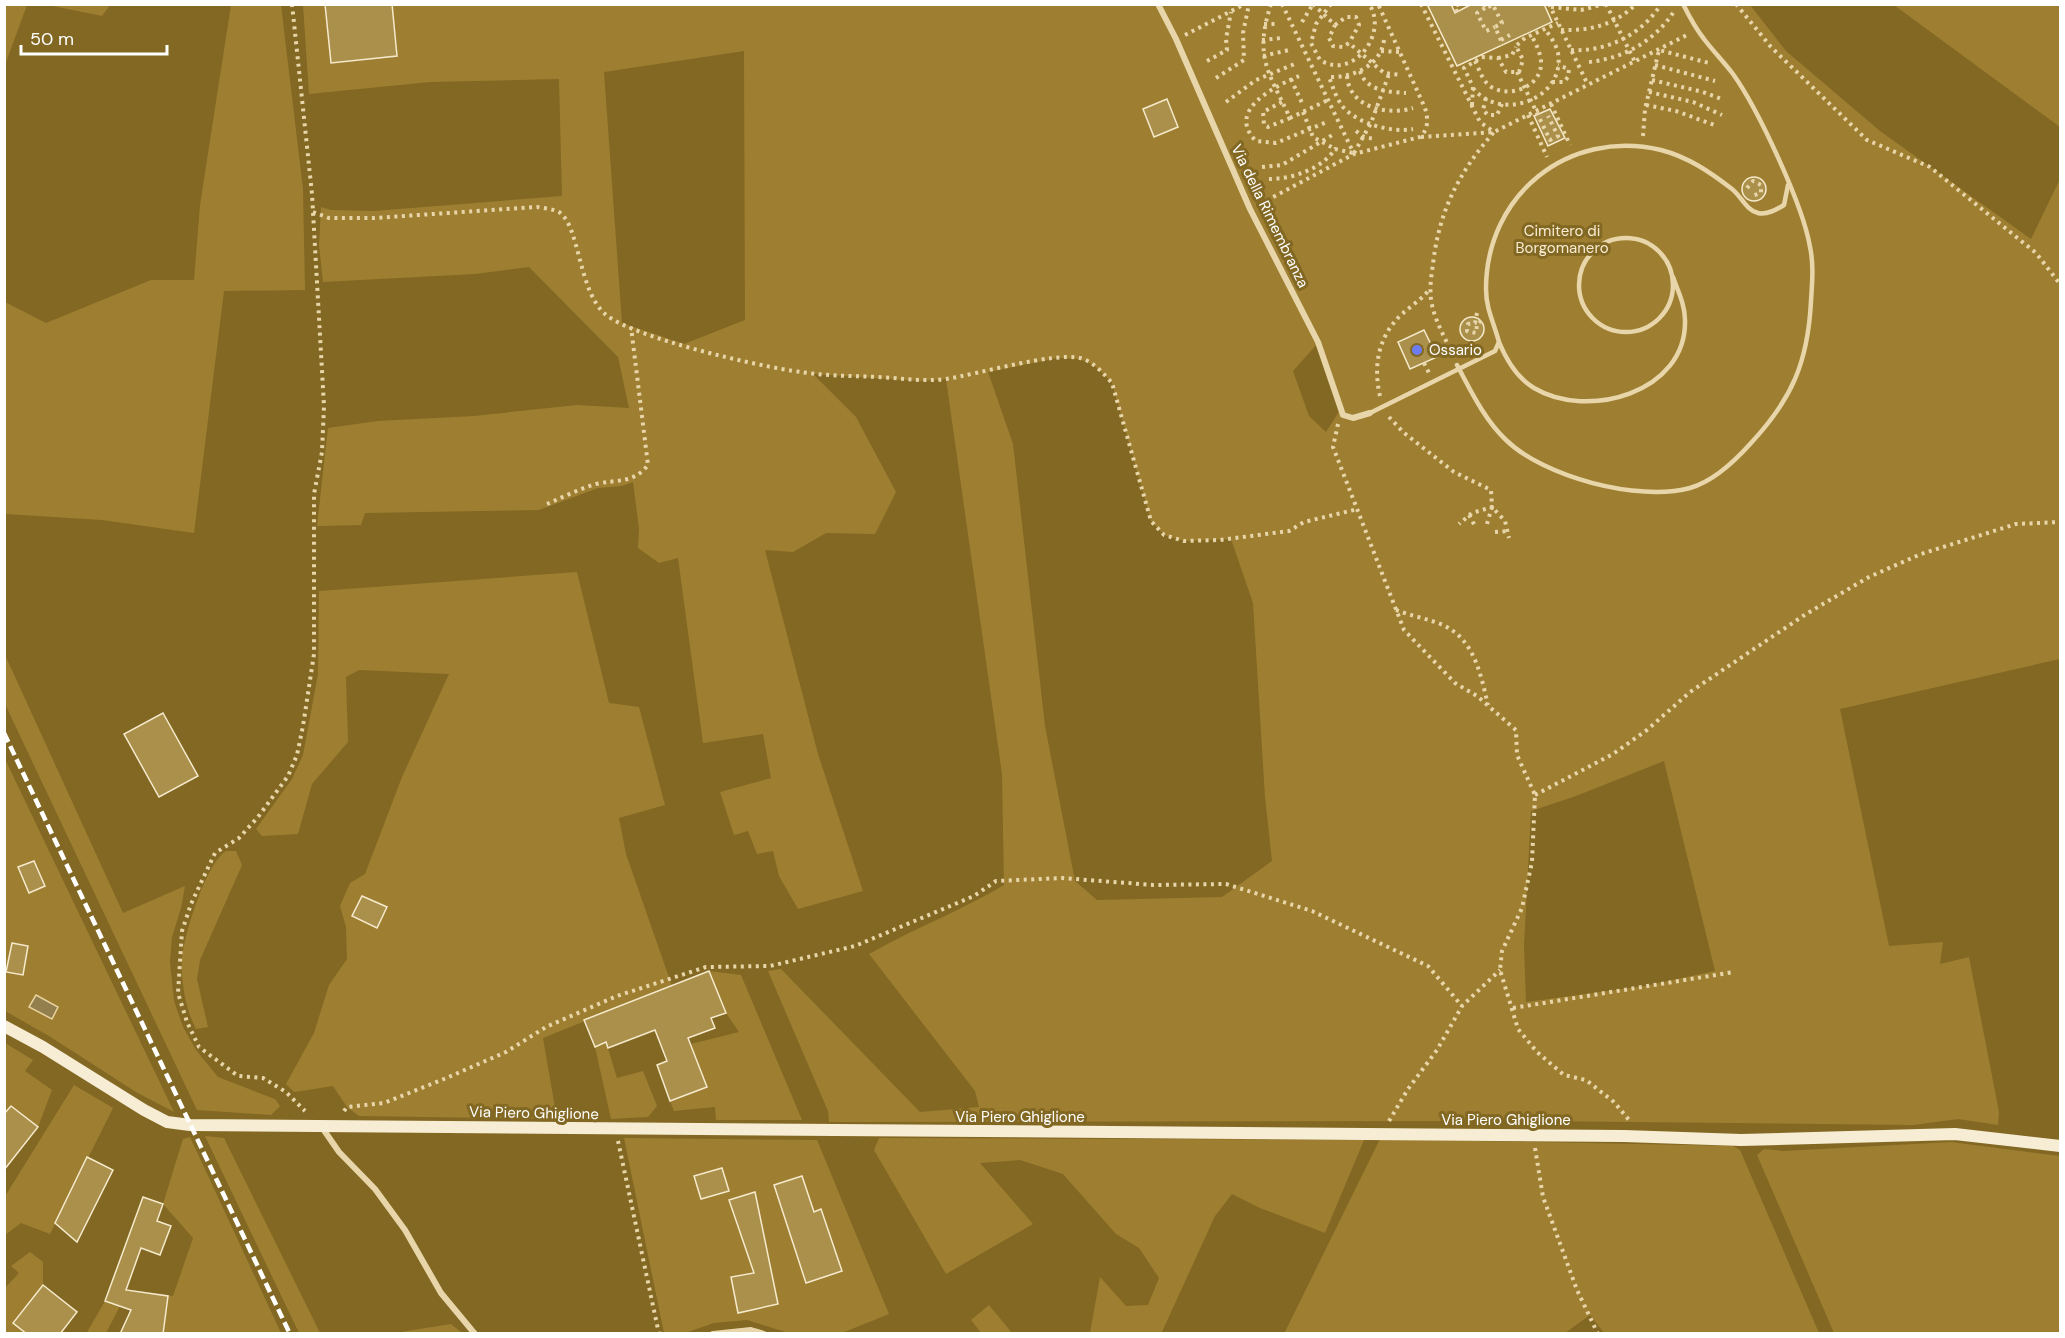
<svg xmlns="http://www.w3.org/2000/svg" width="2065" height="1338" font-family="'DM Sans',sans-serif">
	<rect width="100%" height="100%" fill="#826822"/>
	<g fill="#9e7f32" fill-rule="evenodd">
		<path d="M5 4 27 5 5 65 4 5Z"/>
		<path d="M48 5 110 4V5L102 16Z"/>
		<path d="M231 5H281L303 189 305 290 224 291 194 533 102 520 5 514V302L46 323 151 280H194L200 205Z"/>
		<path d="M303 5H1750L1786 51 1880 131 2031 239 2060 179V659L1840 709 1889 946 1943 942 1940 964 1969 957 1999 1112 1998 1125 1958 1119 1913 1125 1529 1121 829 1122 828 1111 768 971 781 969 920 1112 979 1107 975 1091 869 954C913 929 960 911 1004 885L1002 774 946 379 921 381 813 374 856 417 896 492 875 534 826 533 793 552 765 550 818 754 863 891 798 909 779 876 773 851 757 854 748 831 734 835 720 792 771 778 763 734 703 743 678 558 659 563 638 548 639 529 633 482 622 486 598 488 539 510 365 513 361 525 317 526 328 428 378 421 474 416 577 405 629 408 618 357 529 267 475 274 323 282 319 245 321 207 331 210 374 211 562 196 559 79 430 82 309 94ZM744 51 745 320 684 344 622 323 604 72ZM1318 343 1340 410 1326 432 1309 416 1293 371ZM1057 358C1086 358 1092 361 1112 383L1151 521 1164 535 1184 541 1231 539 1253 603 1265 797 1272 861 1222 897 1097 900 1075 881 1045 726 1013 444 988 372ZM1664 761 1715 971 1645 986 1526 1002 1524 945 1531 811 1576 796Z"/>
		<path d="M1894 5H2060V127Z"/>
		<path d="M577 572 609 703 639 707 665 805 619 818 626 854 672 986 543 1038 557 1119 359 1116 347 1107 333 1086 294 1092 286 1084 314 1033 329 985 347 959 346 927 340 906 350 883 365 874 402 777 449 674 359 670 346 677 348 742 312 784 298 834 262 836 256 829 292 779 303 755 318 674 319 591Z"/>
		<path d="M5 655 123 913 185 886 181 908 172 937 170 962 174 1001 183 1027 196 1050 218 1077 275 1099 280 1106 271 1115 197 1110 5 704Z"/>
		<path d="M4 757 174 1112 136 1092 49 1036 5 1011Z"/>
		<path d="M226 851H236L242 865 200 960 197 979 208 1027 196 1029C186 1010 181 983 182 961 183 937 206 863 226 851Z"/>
		<path d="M709 971 741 975 802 1120H716L715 1107 674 1111 670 1101 707 1087 691 1044 739 1032 726 1013Z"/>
		<path d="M606 1042 617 1078 643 1071 657 1106 648 1117 611 1119 595 1047Z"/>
		<path d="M5 1043 33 1060 25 1071 52 1090 38 1127 5 1170Z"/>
		<path d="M74 1085 113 1108 50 1234 21 1223 5 1235 4 1198Z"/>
		<path d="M205 1136 224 1138 320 1333H299Z"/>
		<path d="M190 1137 281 1333H164L157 1328 149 1293 173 1296 193 1238 163 1204 183 1139Z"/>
		<path d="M624 1138 817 1140 889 1314 842 1333H789L747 1320 714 1323 685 1333H664Z"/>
		<path d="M879 1138 1364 1140 1325 1233 1260 1208 1232 1194 1215 1216 1161 1334 1090 1333 1100 1277 1126 1306 1148 1305 1159 1278 1139 1248 1116 1234 1063 1174 1020 1160 980 1163 1033 1224 946 1274 874 1150Z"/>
		<path d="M1380 1139 1733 1146 1740 1150 1819 1333H1604L1590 1315 1565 1333 1284 1334Z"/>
		<path d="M1951 1142 2060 1156V1333H1834L1757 1155 1764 1149 1784 1151Z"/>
		<path d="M30 1252 43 1262V1285L13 1322 27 1333H5L4 1289 19 1273 11 1266Z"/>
		<path d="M105 1301 120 1306 106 1333 86 1334Z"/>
		<path d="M989 1305 1012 1333H981L971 1320Z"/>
		<path d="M451 1324 462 1333H401V1332Z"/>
	</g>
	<path fill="#927f4d" stroke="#e9d29e" stroke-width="1.5" d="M36 995 58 1007 52 1019 29 1007Z"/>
	<g fill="#ab904b" stroke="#f6eacd" stroke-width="1.5">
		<path d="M325 4H392L397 56 331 63Z"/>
		<path d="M1427 4H1451L1455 13 1472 4H1544L1552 22 1457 66Z"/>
		<path d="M1167 99 1178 127 1154 137 1143 109Z"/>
		<path d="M1550 109 1565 138 1548 146 1534 116Z"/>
		<circle cx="1754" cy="189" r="12"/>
		<circle cx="1472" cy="329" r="12"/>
		<path d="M1424 330 1437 357 1410 369 1398 342Z"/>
		<path d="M163 713 198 776 159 797 124 734Z"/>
		<path d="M34 861 45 886 29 893 18 867Z"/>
		<path d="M362 896 387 907 377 928 352 916Z"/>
		<path d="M12 943 28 946 23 975 6 972Z"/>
		<path d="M709 971 726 1013 711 1018 715 1028 688 1038 707 1087 670 1101 657 1065 667 1061 655 1030 608 1048 606 1042 595 1047 584 1020Z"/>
		<path d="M11 1106 38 1127 4 1170V1114Z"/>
		<path d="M87 1157 113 1170 77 1242 55 1223Z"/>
		<path d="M722 1168 729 1191 701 1199 694 1176Z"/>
		<path d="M802 1176 814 1212 821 1209 842 1271 806 1283 774 1185Z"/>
		<path d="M755 1192 778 1304 738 1313 731 1277 754 1273 729 1200Z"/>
		<path d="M143 1197 163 1204 157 1221 171 1226 160 1255 141 1248 126 1290 168 1296 163 1334H120L131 1310 105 1301Z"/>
		<path d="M43 1285 77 1312 60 1334H27L13 1323Z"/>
	</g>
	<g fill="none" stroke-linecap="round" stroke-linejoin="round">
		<g stroke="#e8d6aa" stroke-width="4" stroke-dasharray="3 4.5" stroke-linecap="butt">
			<path d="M292 4 312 194 324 406 322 452 314 494V654L303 726 297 755 288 776 258 817 239 838 215 853 191 904 182 931 178 993 187 1022 199 1047 238 1076 263 1078 286 1092 305 1111"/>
			<path d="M1271 4C1254 57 1268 71 1290 118L1328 100"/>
			<path d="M1282 4 1354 154"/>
			<path d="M1313 4 1335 25 1329 38 1333 46 1343 47 1349 43 1384 73 1401 75"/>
			<path d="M1331 4 1316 24 1311 43 1320 60C1353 81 1389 33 1369 4"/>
			<path d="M1421 4 1480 122 1494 132C1459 172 1439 211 1433 264 1431 277 1429 292 1432 305 1436 323 1446 340 1454 357"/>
			<path d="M1484 4 1485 8 1493 5 1502 23 1495 27 1503 45"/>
			<path d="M1549 4 1588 85"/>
			<path d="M1606 4 1635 62"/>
			<path d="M1736 4 1771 47 1867 140 1930 167 2036 253 2060 284"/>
			<path d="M1551 7 1581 10 1605 4"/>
			<path d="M1485 8 1477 13 1486 31 1495 27"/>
			<path d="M1457 12 1455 6 1459 4"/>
			<path d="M1302 22 1313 4"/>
			<path d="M1264 24H1279"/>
			<path d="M1335 25 1346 17H1356L1359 25 1349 43"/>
			<path d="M1561 30C1590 31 1615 25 1636 4"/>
			<path d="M1185 35 1245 4"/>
			<path d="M1262 40 1281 38"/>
			<path d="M1384 40C1381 66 1352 78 1329 77 1333 87 1336 98 1343 107 1358 124 1392 133 1413 129"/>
			<path d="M1501 40 1510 35"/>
			<path d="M1571 50C1606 52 1642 35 1661 4"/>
			<path d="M1381 51 1400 52"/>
			<path d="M1263 56 1289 50"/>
			<path d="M1498 58 1512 55 1516 47"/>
			<path d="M1207 61 1227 50 1226 39 1231 12"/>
			<path d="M1475 61C1480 71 1483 83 1493 88 1513 98 1543 85 1541 61 1540 52 1536 43 1531 35"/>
			<path d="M1589 62C1625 58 1655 41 1675 10"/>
			<path d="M1655 65 1715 81"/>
			<path d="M1360 71C1366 91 1389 92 1406 93"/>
			<path d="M1517 72 1550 140 1558 136 1548 116"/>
			<path d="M1299 76C1276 86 1225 110 1256 141L1276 143 1327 122"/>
			<path d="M1347 76C1349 107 1387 116 1413 108"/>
			<path d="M1216 78 1244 60 1243 33 1249 4"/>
			<path d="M1291 79 1302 103"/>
			<path d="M1652 80 1703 92 1724 100"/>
			<path d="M1552 82H1564L1568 77 1569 69 1558 65"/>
			<path d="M1473 88C1500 123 1566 99 1558 53 1556 44 1550 36 1545 29"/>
			<path d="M1649 92 1693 102 1722 115"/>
			<path d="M1486 98 1483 110 1488 115H1497L1502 104"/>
			<path d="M1226 102 1256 80 1297 63"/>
			<path d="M1282 102 1263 112 1264 125 1268 127 1290 118"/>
			<path d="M1551 104 1570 145"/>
			<path d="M1472 105 1473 87 1464 68 1482 57 1498 58 1506 72H1519L1523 60 1516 46 1525 38 1558 23"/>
			<path d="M1646 105 1676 111 1717 126"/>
			<path d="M1303 112 1313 137 1335 149"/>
			<path d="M1528 115 1547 157"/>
			<path d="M1356 131 1364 137 1375 139"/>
			<path d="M1643 136 1645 109 1659 50 1709 63"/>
			<path d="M1421 137 1494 132 1687 35"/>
			<path d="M1354 153 1371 123 1389 74"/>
			<path d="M1262 167 1282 165 1334 134"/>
			<path d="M1269 179C1292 179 1322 169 1335 149L1353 153"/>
			<path d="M1747 188 1753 181 1761 185V193L1752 196"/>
			<path d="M1260 204 1354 154 1420 137C1429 129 1428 118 1425 108L1378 4"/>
			<path d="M313 212 329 218H374L537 207C543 208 553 209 559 212 580 226 578 290 605 314 633 338 761 367 801 372 827 376 852 376 878 377 901 378 922 382 946 379 978 374 1054 352 1080 358 1093 361 1104 374 1112 383L1151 521 1164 535 1184 541 1220 540 1289 531 1304 522 1358 509"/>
			<path d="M1477 313 1475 323 1468 324 1467 331 1476 333 1477 324 1481 321"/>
			<path d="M1424 363 1429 373"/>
			<path d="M1380 396C1373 366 1378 336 1402 314 1411 306 1422 299 1430 289"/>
			<path d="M1389 417 1403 432 1454 472 1491 490 1492 507 1472 513 1459 524"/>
			<path d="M1338 424 1333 447 1404 630 1455 683 1477 696 1516 730 1517 755 1535 795 1532 862 1522 908 1502 951 1500 970 1518 1029 1537 1052 1564 1075 1586 1080 1614 1102 1629 1120"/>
			<path d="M547 504C563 497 579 489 596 484 617 479 633 484 648 465L631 327"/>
			<path d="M1469 515 1475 526"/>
			<path d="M1487 524 1492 507 1505 521 1509 538"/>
			<path d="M1495 532 1508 531"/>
			<path d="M1396 610C1411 616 1430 619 1445 626 1475 641 1481 676 1488 705"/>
			<path d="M1535 795 1613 754 1647 730 1690 692 1806 614 1869 577 1921 554 2016 524 2060 522"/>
			<path d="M1513 1008 1734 972"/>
			<path d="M344 1111 347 1107 384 1103 444 1079 506 1052 546 1027 617 996 706 967 770 966 855 946 974 896 996 881 1062 878 1153 885 1226 884 1312 911 1428 966 1462 1006"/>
			<path d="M1389 1121 1408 1089 1437 1050 1462 1006 1500 970"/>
			<path d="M618 1141 659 1334"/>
			<path d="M1535 1148 1543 1197 1577 1290 1598 1334"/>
		</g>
		<g stroke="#e8d6aa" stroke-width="4.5">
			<circle cx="1626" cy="285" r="47"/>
			<path d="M1499 342C1506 359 1517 378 1534 388 1587 420 1687 393 1685 320 1685 305 1678 291 1673 277"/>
			<path d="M1457 365C1471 391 1484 419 1506 440 1544 477 1638 502 1690 488 1714 481 1735 461 1751 443 1792 399 1808 362 1811 301 1812 284 1814 265 1810 247 1803 205 1758 109 1733 74 1724 62 1713 51 1704 39 1696 29 1689 16 1683 4"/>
			<path d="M1370 413 1495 351 1499 342C1494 323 1486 309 1486 289 1486 195 1568 128 1661 150 1688 157 1710 172 1732 189 1741 196 1746 210 1758 213 1767 215 1776 210 1784 205L1788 185"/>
		</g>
		<g stroke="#e8d6aa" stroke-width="6">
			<path d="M1158 4 1176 39 1250 209 1318 342 1343 415 1353 418 1370 413"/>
			<path d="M321 1126 339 1152 375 1189 405 1230 441 1293 475 1334"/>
			<path d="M713 1334 751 1330 764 1334"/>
		</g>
		<path stroke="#f6edd4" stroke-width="12" d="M4 1026 43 1047 144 1110 167 1122 190 1125 1624 1136 1741 1140 1955 1134 2060 1146"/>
		<path stroke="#fff" stroke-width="4.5" stroke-dasharray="10 4.5" stroke-linecap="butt" d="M4 733 290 1334"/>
	</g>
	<circle fill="#6c7df4" stroke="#826822" stroke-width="2" cx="1417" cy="350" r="6"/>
	<g text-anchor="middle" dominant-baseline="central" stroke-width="6" stroke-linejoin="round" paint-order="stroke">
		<g font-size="15" fill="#fff" stroke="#826822">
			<text transform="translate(1270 216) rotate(64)">Via della Rimembranza</text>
			<text transform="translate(534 1113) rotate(1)">Via Piero Ghiglione</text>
			<text x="1020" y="1117">Via Piero Ghiglione</text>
			<text x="1506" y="1120">Via Piero Ghiglione</text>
		</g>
		<g font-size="15" fill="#f7ecd2" stroke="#826822">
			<text x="1562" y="231">Cimitero di<tspan x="1562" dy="17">Borgomanero</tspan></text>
		</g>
		<g font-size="15" fill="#fff" stroke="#826822" text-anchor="start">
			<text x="1429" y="350">Ossario</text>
		</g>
	</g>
	<rect width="2065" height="1338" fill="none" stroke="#ffffff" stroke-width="12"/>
	<path d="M21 45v9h146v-9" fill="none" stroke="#ffffff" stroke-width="3"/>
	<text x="30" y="45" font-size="18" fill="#ffffff" stroke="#826822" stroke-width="4.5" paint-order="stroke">50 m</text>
</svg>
